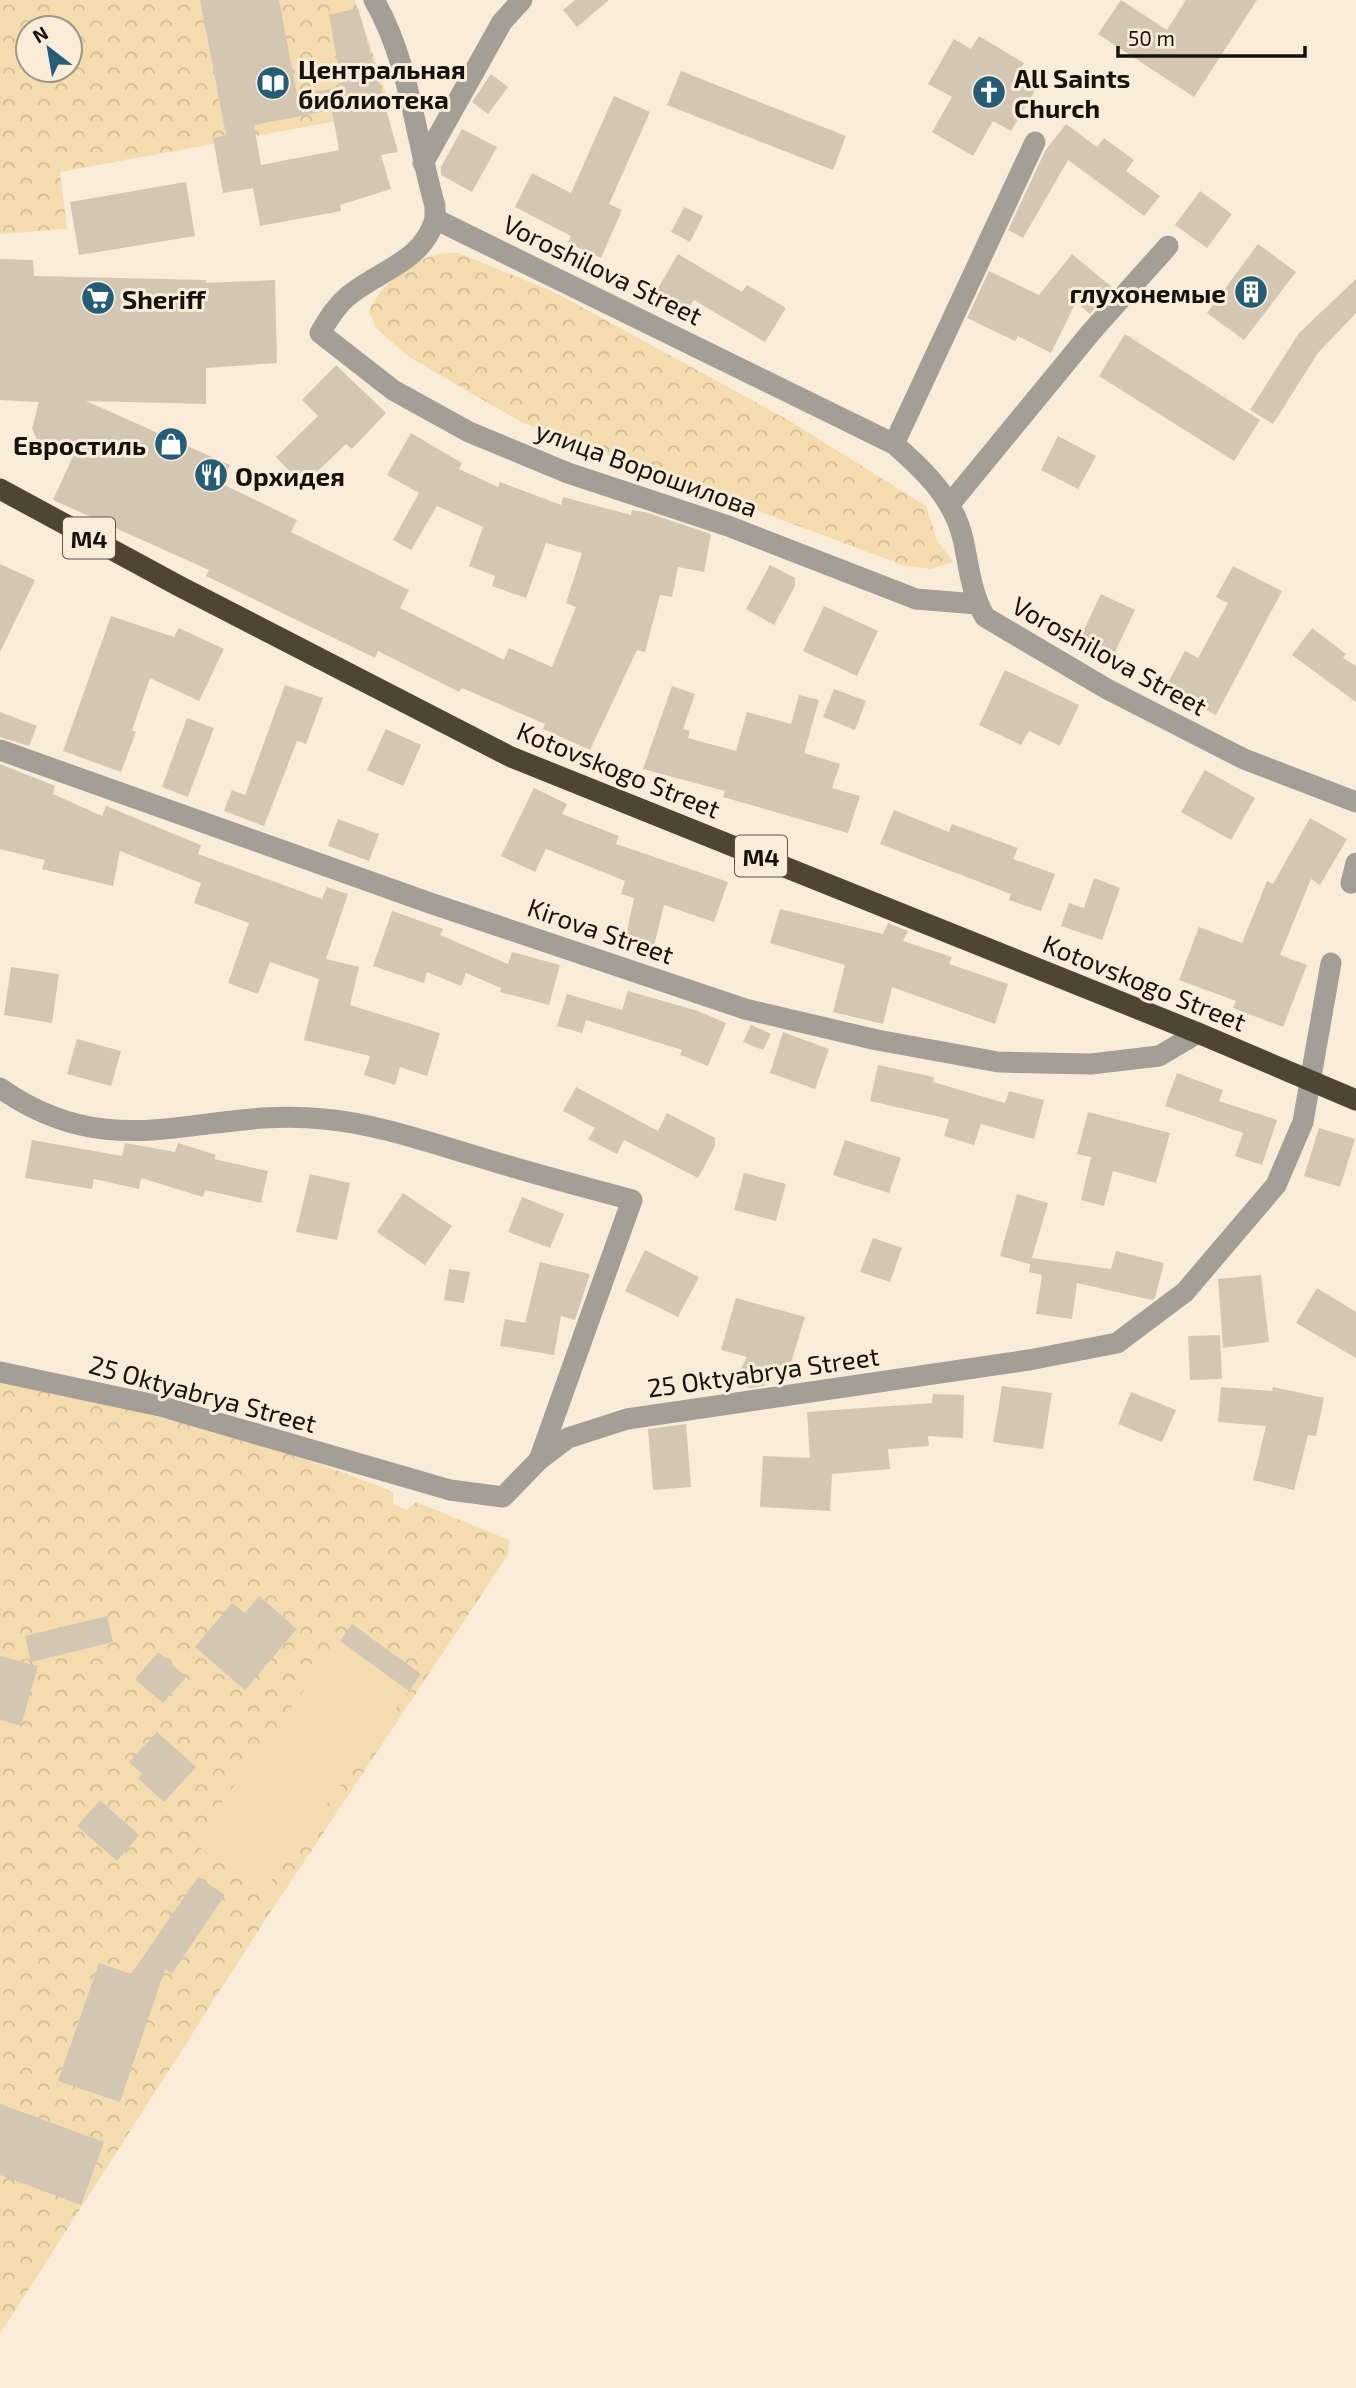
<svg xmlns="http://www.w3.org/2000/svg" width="1356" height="2388" font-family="'Exo 2',sans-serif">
	<defs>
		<pattern id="forest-crowns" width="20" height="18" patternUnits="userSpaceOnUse" patternTransform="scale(1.75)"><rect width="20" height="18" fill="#f5dcae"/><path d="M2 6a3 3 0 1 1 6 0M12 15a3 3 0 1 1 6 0" fill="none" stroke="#d1bc94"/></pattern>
	</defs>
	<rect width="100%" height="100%" fill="#f9edd9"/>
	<g fill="url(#forest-crowns)" fill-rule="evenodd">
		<path d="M0 0H355L392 111 60 172 67 229 0 234ZM28 28H70V70H28Z"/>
		<path d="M459 253 554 292 790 421 926 506 937 540 953 562 931 569 905 566 523 423 409 357 376 328 369 312C378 288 407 264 431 256 439 253 450 253 459 253Z"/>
		<path d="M0 1382C135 1409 265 1440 393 1492V1504L407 1510 416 1502 509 1540 508 1555 262 1925 0 2334Z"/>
	</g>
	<path fill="#f5dcae" d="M340 1641 409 1691 262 1893 193 1842Z"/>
	<g fill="#d3c7b4" fill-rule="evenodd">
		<path d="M200 0H279L297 95 342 87 329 15 358 8 398 152 381 155 391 189 340 205 341 211 260 226 253 188 223 193 213 138 226 135ZM332 110 339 150 261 165 254 125Z"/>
		<path d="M575 0H609L577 27 563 10Z"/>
		<path d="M1121 0 1167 30 1186 0H1257L1194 97 1098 34Z"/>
		<path d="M979 36 1024 63 1016 76 1037 87 1011 131 993 121 973 156 932 132 952 97 928 84 954 39 971 49Z"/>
		<path d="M681 71 846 136 833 170 667 105Z"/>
		<path d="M491 74 508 87 488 114 472 102Z"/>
		<path d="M614 96 650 112 609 204 622 210 601 258 568 243 571 236 515 207 532 173 571 193Z"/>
		<path d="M1066 124 1097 147 1104 138 1134 160 1126 171 1160 196 1144 216 1068 160 1023 238 1008 230 1045 151Z"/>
		<path d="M462 129 497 147 472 192 441 175V167Z"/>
		<path d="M186 182 195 236 79 255 70 202Z"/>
		<path d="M1200 191 1232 214 1207 248 1175 225Z"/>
		<path d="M684 207 703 216 690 242 671 232Z"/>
		<path d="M1258 244 1296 272 1244 340 1207 313Z"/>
		<path d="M678 254 742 292 747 285 786 308 765 342 694 300 688 309 657 290Z"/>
		<path d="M1072 254 1113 288 1090 314 1076 302 1051 353 1018 336 1015 341 967 318 989 271 1039 295Z"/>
		<path d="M0 259 33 260 34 276 206 280V283L275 280 277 363 206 368V404L86 401 230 465 222 484 297 520 291 532 409 590 400 608 504 660 509 648 552 667 576 607 566 603 582 553 546 543 526 598 492 586 495 576 469 566 483 527 437 506 411 550 393 540 419 493 387 475 411 433 462 463 459 469 498 487 500 482 561 505 563 497 631 515 632 510 645 512 711 534 704 572 678 567 672 597 660 595 645 652 637 650 590 750 543 729 545 724 462 688 459 692 378 651 375 658 206 576 209 570 53 500 73 456 48 450 39 444 32 429 39 402 0 400Z"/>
		<path d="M1356 279V313L1318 353 1273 424 1250 410 1299 333Z"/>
		<path d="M1125 334 1260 420 1234 461 1099 376Z"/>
		<path d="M336 365 386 413 352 449 346 444 303 485 276 457 318 416 302 400Z"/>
		<path d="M1058 436 1096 456 1078 489 1041 470Z"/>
		<path d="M0 564 35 580 0 652Z"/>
		<path d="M770 565 795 578V586L774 625 746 609Z"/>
		<path d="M1233 566 1282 591 1216 715 1165 688 1185 651 1198 658 1228 603 1216 597Z"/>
		<path d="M1101 594 1135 610 1115 652 1081 636Z"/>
		<path d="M824 606 878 631 857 676 803 651Z"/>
		<path d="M111 616 174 637 179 628 224 649 199 701 150 678 132 730 136 732 121 772 63 751Z"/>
		<path d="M1312 628 1346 654 1343 658 1356 666V702L1292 655Z"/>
		<path d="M1005 670 1079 705 1060 746 1029 731 1021 745 979 725Z"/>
		<path d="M285 685 323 698 306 744 297 741 264 826 224 811 232 790 245 795Z"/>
		<path d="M672 686 695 694 683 729 690 731 688 738 736 751 747 712 791 724 799 695 819 700 804 753 840 764 832 788 860 796 848 833 723 797 725 791 643 769Z"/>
		<path d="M834 689 866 701 855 730 823 717Z"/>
		<path d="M0 712 37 726 29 746 0 737Z"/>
		<path d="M187 718 214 728 188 797 162 787Z"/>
		<path d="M386 729 421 745 403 786 367 770Z"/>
		<path d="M0 764 55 786 53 794 102 816 106 806 201 845 198 854 322 899 327 887 348 894 326 959 359 967 350 1005 440 1033 427 1076 400 1067 395 1085 364 1075 370 1056 304 1040 319 979 270 962 258 994 228 983 249 923 194 903 201 883 120 851 113 886 42 869 45 860 0 849Z"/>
		<path d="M1205 770 1255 798 1231 840 1181 812Z"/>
		<path d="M534 788 567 804 562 814 619 836 616 844 728 882 714 922 664 905 654 946 625 940 634 898 621 894 625 881 546 849 535 872 501 856Z"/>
		<path d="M894 810 949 832 952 824 1018 848 1013 859 1055 874 1041 911 1009 900 1011 894 880 844Z"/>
		<path d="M1310 818 1347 839 1320 885 1311 879 1280 955 1307 965 1283 1027 1233 1008 1236 1001 1179 980 1199 927 1242 943 1267 881 1273 884Z"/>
		<path d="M338 819 379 834 369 861 328 846Z"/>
		<path d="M1094 878 1120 888 1102 940 1061 926 1069 903 1084 908Z"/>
		<path d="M780 909 883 934 888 923 908 931 903 941 952 957 949 964 1008 984 995 1024 892 987 883 1024 833 1012 845 965 770 943Z"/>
		<path d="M392 911 443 929 440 935 508 964 512 952 560 965 549 1005 500 992 501 988 466 973 461 986 427 972 424 983 373 966Z"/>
		<path d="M11 967 59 974 52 1023 4 1015Z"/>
		<path d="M628 991 698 1011 726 1023 708 1066 680 1055 682 1050 586 1020 582 1033 557 1026 567 994 622 1010Z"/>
		<path d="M751 1025 771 1034 763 1050 743 1042Z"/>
		<path d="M783 1032 829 1049 815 1089 770 1073Z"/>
		<path d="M77 1039 121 1051 111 1086 67 1074Z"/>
		<path d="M878 1065 934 1077 933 1082 1005 1103 1009 1091 1044 1100 1034 1139 981 1124 974 1145 944 1136 949 1119 870 1101Z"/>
		<path d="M1177 1073 1223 1090 1219 1101 1277 1120 1262 1165 1235 1156 1243 1133 1165 1106Z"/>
		<path d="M576 1087 658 1131 667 1113 715 1138V1146L698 1178 624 1140 617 1154 588 1139 595 1128 563 1111Z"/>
		<path d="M1088 1112 1170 1133 1156 1183 1113 1171 1104 1206 1081 1200 1091 1157 1077 1154Z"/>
		<path d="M1319 1128 1355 1139 1340 1187 1304 1176Z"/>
		<path d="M32 1140 122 1156 125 1143 175 1152 178 1143 216 1155 214 1159 268 1171 261 1203 205 1190 203 1197 141 1178 139 1189 94 1179 92 1189 25 1178Z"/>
		<path d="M845 1140 901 1158 889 1193 833 1175Z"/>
		<path d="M744 1173 786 1184 776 1221 734 1210Z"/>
		<path d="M310 1174 350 1183 337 1240 296 1232Z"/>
		<path d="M403 1193 452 1226 425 1265 377 1232Z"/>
		<path d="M1017 1194 1048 1203 1032 1258 1111 1269 1116 1251 1164 1263 1155 1298 1152 1300 1077 1283 1072 1319 1036 1314 1042 1275 1029 1272 1030 1264 1000 1256Z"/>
		<path d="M522 1197 564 1214 550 1248 508 1232Z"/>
		<path d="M873 1238 902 1248 890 1282 860 1272Z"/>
		<path d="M645 1250 699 1277 678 1317 625 1291Z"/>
		<path d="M540 1262 590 1274 575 1320 561 1316 554 1355 500 1346 505 1319 525 1323Z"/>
		<path d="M449 1269 470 1272 464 1303 444 1300Z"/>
		<path d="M1261 1275 1269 1342 1223 1348 1218 1279Z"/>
		<path d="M1317 1288 1356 1312V1358L1296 1323Z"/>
		<path d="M736 1298 805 1317 789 1369 774 1364 764 1386 749 1388 735 1381 747 1357 721 1350Z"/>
		<path d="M1220 1335 1222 1379 1190 1380 1188 1336Z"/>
		<path d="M1002 1386 1052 1393 1043 1449 993 1442Z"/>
		<path d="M1221 1387 1272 1391 1273 1387 1324 1398 1316 1436 1308 1435 1294 1490 1253 1480 1266 1426 1218 1422Z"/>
		<path d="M1131 1392 1176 1410 1162 1442 1118 1424Z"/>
		<path d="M933 1394 964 1395 963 1438 928 1436 929 1446 888 1449 890 1469 832 1474 830 1511 760 1507 763 1456 810 1458 807 1412 932 1403Z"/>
		<path d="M686 1424 691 1487 653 1490 648 1429Z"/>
		<path d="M259 1596 297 1629 245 1690 195 1647 232 1603 245 1613Z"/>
		<path d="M107 1616 113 1642 31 1662 25 1636Z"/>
		<path d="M352 1624 421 1674 409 1691 340 1641Z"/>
		<path d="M158 1652 186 1677 163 1703 135 1679Z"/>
		<path d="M0 1656 38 1666 21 1726 0 1720Z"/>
		<path d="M157 1732 196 1767 164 1802 138 1778 142 1774 129 1762Z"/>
		<path d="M100 1800 139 1835 117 1861 77 1826Z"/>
		<path d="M198 1877 225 1895 172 1973 165 1969 120 2102 58 2081 99 1963 131 1974Z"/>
		<path d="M0 2104 104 2142 81 2205 0 2175Z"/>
	</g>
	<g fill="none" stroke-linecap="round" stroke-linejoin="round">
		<g stroke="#a39e96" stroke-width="21">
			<path d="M374 0C410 62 415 137 435 206V219"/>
			<path d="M423 163 502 22 522 0"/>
			<path d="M894 444 1035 142"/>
			<path d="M950 504 1092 331 1168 246"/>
			<path d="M977 604 916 599 728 526 568 473 469 432 393 390 320 333C328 320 335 307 347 297 377 271 423 262 435 219L894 444C924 470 954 499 963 539 969 566 971 593 985 617L1107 689 1244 759 1356 802"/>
			<path d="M0 750 430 903 745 1009 877 1040 998 1062 1091 1064 1159 1056 1198 1033"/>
			<path d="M1351 883 1356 863"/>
			<path d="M0 1088C117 1170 203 1106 324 1119 377 1124 428 1142 479 1157 530 1173 581 1186 632 1200L539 1460"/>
			<path d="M0 1372 160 1406 450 1490 503 1497 539 1460 568 1438 627 1419 1029 1360 1117 1343 1185 1292 1276 1185 1303 1122 1331 963"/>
		</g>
		<path stroke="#4f4535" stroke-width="21" d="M0 489 179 586 511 757 1198 1033 1356 1100"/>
	</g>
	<defs>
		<g id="library-disc" transform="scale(1.75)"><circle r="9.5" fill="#255d77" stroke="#f9edd9"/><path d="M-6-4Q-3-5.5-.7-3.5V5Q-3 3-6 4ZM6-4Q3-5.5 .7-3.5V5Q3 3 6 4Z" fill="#fff"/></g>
		<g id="church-disc" transform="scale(1.75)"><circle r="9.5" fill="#255d77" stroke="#f9edd9"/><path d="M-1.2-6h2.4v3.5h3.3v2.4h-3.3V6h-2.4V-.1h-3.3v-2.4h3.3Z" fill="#fff"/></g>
		<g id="building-disc" transform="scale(1.75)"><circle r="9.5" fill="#255d77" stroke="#f9edd9"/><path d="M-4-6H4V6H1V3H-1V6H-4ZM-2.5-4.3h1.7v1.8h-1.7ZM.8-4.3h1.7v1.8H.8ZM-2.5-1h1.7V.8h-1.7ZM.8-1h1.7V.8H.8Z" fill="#fff"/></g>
		<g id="supermarket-disc" transform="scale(1.75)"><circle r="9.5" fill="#255d77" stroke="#f9edd9"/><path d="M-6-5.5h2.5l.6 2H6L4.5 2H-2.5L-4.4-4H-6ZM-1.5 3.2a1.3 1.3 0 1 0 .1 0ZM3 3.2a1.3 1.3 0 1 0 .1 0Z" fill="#fff"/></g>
		<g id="shop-disc" transform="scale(1.75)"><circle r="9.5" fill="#255d77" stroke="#f9edd9"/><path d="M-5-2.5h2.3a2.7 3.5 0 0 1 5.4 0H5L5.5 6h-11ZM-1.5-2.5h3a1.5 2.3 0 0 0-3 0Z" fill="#fff"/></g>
		<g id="restaurant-disc" transform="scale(1.75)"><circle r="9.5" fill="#255d77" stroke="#f9edd9"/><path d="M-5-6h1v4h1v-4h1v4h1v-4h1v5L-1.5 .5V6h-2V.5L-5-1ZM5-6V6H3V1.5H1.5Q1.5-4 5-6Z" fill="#fff"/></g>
	</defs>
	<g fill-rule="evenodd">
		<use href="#library-disc" x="273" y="83"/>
		<use href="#church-disc" x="989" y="92"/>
		<use href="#building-disc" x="1251" y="292"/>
		<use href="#supermarket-disc" x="98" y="298"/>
		<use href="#shop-disc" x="171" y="444"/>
		<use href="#restaurant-disc" x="211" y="475"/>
	</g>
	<g text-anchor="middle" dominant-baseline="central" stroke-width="6" stroke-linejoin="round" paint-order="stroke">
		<g fill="#f9edd9" stroke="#5b544a" stroke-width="2">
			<rect x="63" y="517.5" width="52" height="41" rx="5"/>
			<rect x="735" y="835.5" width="52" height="41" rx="5"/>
		</g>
		<g font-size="24" font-weight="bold" fill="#17130c">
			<text x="89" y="538">M4</text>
			<text x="761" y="856">M4</text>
		</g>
		<g font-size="26" font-weight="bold" fill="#17130c" stroke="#f9edd9" text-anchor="start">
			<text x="298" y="68">Центральная<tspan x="298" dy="30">библиотека</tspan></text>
			<text x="1014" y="77">All Saints<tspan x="1014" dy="30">Church</tspan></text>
			<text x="1226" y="292" text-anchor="end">глухонемые</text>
			<text x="122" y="298">Sheriff</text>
			<text x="146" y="444" text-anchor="end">Евростиль</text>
			<text x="235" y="475">Орхидея</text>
		</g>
		<g font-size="26" fill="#17130c" stroke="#f9edd9">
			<text transform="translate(603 269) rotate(26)">Voroshilova Street</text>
			<text transform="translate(647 468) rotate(20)">улица Ворошилова</text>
			<text transform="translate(1110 655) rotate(29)">Voroshilova Street</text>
			<text transform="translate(619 769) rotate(22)">Kotovskogo Street</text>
			<text transform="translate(601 930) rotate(19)">Kirova Street</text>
			<text transform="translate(1145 982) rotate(22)">Kotovskogo Street</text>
			<text transform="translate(763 1371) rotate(-8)">25 Oktyabrya Street</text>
			<text transform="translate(203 1393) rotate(15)">25 Oktyabrya Street</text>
		</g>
	</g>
	<g transform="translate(49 49) rotate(329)"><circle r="33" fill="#f9edd9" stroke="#9f9687" stroke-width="2"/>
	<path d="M0-5L12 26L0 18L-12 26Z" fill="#255d77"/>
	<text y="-10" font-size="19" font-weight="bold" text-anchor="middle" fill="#17130c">N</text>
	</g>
	<path d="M1118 46v10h187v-10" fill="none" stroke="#17130c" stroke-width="3.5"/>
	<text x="1128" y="46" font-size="21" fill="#17130c" stroke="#f9edd9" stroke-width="5" paint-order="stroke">50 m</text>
</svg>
